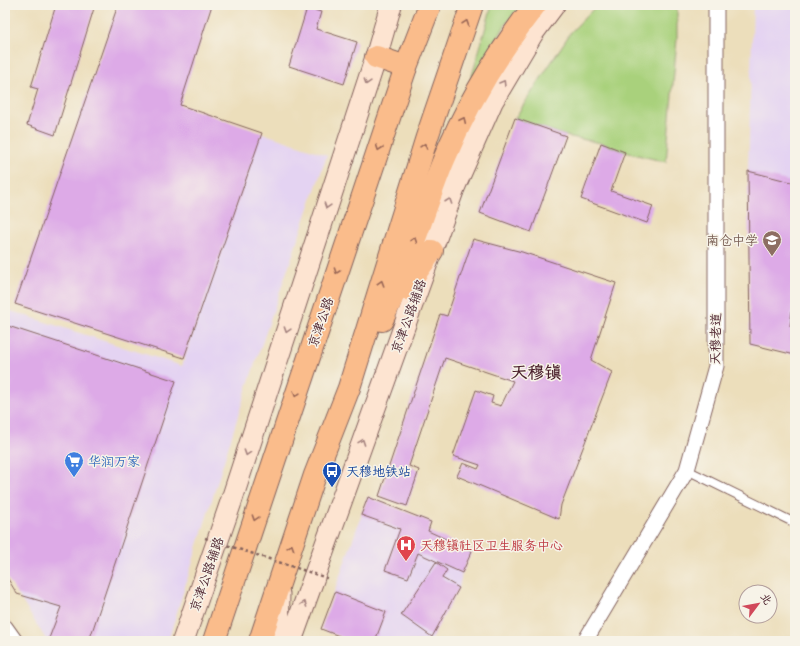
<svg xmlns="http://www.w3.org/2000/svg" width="800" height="646" font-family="'Patrick Hand','LXGW WenKai TC',sans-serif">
	<rect width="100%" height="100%" fill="#f7f3e8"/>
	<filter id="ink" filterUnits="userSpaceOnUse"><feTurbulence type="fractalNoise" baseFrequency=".025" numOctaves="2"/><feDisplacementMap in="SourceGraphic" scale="8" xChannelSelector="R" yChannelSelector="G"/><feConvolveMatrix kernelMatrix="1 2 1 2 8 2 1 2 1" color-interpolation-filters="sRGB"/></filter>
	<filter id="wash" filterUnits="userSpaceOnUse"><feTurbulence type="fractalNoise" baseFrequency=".012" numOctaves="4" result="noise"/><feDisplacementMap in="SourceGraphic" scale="16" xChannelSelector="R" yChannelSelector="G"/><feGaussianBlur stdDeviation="0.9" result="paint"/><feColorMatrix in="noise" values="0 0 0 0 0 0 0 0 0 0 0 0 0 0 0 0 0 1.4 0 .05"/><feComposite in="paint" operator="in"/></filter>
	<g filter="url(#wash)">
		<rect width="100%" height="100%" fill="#ecdebb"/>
		<g fill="#e4d3f2">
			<path d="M753 5H795V355L750 344 748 171Z"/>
			<path d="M262 133 327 155 247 387 168 641H47L5 574V309L182 366Z"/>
			<path d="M368 497 431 522 428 531 472 551 462 573 459 588 433 635 432 641H352L321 629Z"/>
		</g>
		<g fill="#a9d17c" stroke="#7a7854">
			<path d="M492 5H521L505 25 466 97Z"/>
			<path d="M597 5H677V39L666 162 625 152 601 143 566 136 515 118 571 32Z"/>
		</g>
		<g id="blocks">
			<g fill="#ddaae7">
				<path d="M56 5H95L55 135 27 125 38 89 31 87Z"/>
				<path d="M118 5H212L180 105 262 133 184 358 15 304Z"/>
				<path d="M307 8 321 12 316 29 357 42 344 84 289 66Z"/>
				<path d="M515 118 566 136 531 232 480 213Z"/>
				<path d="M601 143 625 152 611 191 653 206 647 223 581 199Z"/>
				<path d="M748 171 795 183V286L790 326 795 327V355L750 344Z"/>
				<path d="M473 239 522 252 616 283 591 360 612 372 561 505 559 519 457 476 463 463 478 469 480 465 453 456 476 390 493 396 491 403 501 406 513 381 445 358 409 466 419 470 407 506 379 496 440 314 447 316Z"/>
				<path d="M5 325 176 381 89 641H48L61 607 17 594 5 574Z"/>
				<path d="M368 497 431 522 428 531 472 551 462 573 418 553 408 578 385 570 400 529 361 515Z"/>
				<path d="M436 562 447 570 442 578 459 588 432 637 401 615Z"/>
				<path d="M335 592 386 612 375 641H352L321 629Z"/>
			</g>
		</g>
	</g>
	<g filter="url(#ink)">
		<use href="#blocks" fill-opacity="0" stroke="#83625d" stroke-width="1"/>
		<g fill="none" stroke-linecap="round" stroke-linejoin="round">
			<g stroke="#83625d" stroke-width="10">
				<path id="lane" d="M687 470 795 523"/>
			</g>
			<g stroke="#83625d" stroke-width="17">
				<g id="street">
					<path d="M5 627 15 641"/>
					<path d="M585 641 687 470 716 366V5"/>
				</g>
			</g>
			<g stroke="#83625d" stroke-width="23">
				<g id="secondary">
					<path d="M183 641 230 505 376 57 391 5"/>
					<path d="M278 641 279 594"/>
					<path d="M291 641 454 188 492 102 533 33 554 5"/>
				</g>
			</g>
			<g stroke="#83625d" stroke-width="24">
				<g id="highway">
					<path d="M376 57 406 67"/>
					<path d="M404 289 432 251"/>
					<path d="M382 320C407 269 422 214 443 162 466 105 498 53 535 5"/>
					<path d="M214 641 406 67 430 5"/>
					<path d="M260 641 315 475 349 388 427 137 472 5"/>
				</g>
			</g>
			<use href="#lane" stroke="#fff" stroke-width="8"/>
			<use href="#street" stroke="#fff" stroke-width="15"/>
			<use href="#secondary" stroke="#fde4d1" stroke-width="21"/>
			<use href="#highway" stroke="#fabc8b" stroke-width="22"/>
			<path stroke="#83625d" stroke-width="2.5" stroke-dasharray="3 3" stroke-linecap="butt" d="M205 538 327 578"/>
		</g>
		<defs><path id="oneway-chevron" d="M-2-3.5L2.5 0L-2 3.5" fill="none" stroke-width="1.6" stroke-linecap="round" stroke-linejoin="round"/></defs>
		<g stroke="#996656">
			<use href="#oneway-chevron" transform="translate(466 23) rotate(-71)"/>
			<use href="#oneway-chevron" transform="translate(463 120) rotate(-65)"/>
			<use href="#oneway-chevron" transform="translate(424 146) rotate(-72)"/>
			<use href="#oneway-chevron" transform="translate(379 148) rotate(109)"/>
			<use href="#oneway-chevron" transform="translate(414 240) rotate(-71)"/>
			<use href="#oneway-chevron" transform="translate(337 271) rotate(109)"/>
			<use href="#oneway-chevron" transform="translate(381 283) rotate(-73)"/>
			<use href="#oneway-chevron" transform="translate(296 394) rotate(108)"/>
			<use href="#oneway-chevron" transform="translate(255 518) rotate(108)"/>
			<use href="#oneway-chevron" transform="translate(291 547) rotate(-72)"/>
		</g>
		<g stroke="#a4827e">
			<use href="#oneway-chevron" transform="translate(367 82) rotate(108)"/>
			<use href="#oneway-chevron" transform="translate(503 83) rotate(-59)"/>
			<use href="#oneway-chevron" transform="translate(449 201) rotate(-71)"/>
			<use href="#oneway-chevron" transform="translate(327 206) rotate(108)"/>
			<use href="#oneway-chevron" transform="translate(287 330) rotate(108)"/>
			<use href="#oneway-chevron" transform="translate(362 442) rotate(-70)"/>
			<use href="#oneway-chevron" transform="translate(247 453) rotate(108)"/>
			<use href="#oneway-chevron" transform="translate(304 604) rotate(-70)"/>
		</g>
	</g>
	<defs>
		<g id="school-pin" transform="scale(1)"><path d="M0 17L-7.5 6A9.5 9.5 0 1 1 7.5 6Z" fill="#8d6e63" stroke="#f7f3e8"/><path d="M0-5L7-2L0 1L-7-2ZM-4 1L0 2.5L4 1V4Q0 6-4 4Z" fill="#fff"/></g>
		<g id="supermarket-pin" transform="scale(1)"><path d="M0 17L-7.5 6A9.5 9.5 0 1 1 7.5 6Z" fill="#3f7fe0" stroke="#f7f3e8"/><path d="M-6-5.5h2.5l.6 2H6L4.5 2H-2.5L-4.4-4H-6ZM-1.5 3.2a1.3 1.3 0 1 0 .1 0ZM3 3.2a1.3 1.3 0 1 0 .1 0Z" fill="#fff"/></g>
		<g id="bus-pin" transform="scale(1)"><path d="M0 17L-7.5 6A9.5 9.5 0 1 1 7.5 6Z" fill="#1a4fb4" stroke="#f7f3e8"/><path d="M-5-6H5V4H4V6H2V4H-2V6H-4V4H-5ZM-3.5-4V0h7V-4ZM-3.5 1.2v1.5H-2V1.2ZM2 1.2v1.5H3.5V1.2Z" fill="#fff"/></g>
		<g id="hospital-pin" transform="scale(1)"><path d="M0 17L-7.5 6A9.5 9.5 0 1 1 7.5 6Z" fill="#e0444e" stroke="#f7f3e8"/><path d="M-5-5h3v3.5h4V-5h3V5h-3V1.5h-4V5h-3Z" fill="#fff"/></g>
	</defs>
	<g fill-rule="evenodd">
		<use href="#school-pin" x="772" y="240"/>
		<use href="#supermarket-pin" x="74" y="461"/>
		<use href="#bus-pin" x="332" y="471"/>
		<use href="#hospital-pin" x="406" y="545"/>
	</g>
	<g text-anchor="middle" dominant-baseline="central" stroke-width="3" stroke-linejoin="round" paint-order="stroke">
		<g font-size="13" fill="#785e54" stroke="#f7f3e8" text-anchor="end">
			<text x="758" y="240">南仓中学</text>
		</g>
		<g font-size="13" fill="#4a1f2b" stroke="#f7f3e8">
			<text transform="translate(408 316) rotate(-70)">京津公路辅路</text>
			<text transform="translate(320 322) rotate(-71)">京津公路</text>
			<text transform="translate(715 339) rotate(-89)">天穆老道</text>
			<text transform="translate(206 574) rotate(-71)">京津公路辅路</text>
		</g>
		<g font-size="13" fill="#366cbe" stroke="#f7f3e8" text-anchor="start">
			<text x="88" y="461">华润万家</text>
		</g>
		<g font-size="13" fill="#164399" stroke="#f7f3e8" text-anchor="start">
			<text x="346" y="471">天穆地铁站</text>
		</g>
		<g font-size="13" fill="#be3a42" stroke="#f7f3e8" text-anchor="start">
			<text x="420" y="545">天穆镇社区卫生服务中心</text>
		</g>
		<g font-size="17" font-weight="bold" fill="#4a1f2b" stroke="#f7f3e8">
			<text x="536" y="371">天穆镇</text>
		</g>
	</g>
	<rect width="800" height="646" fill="none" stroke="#f7f3e8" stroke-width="20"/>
	<g transform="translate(758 604) rotate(58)"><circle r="19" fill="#f7f3e8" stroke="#b29e9c"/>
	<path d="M0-3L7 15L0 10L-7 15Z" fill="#d1495b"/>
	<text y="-6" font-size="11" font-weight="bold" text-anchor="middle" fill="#4a1f2b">北</text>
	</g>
</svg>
